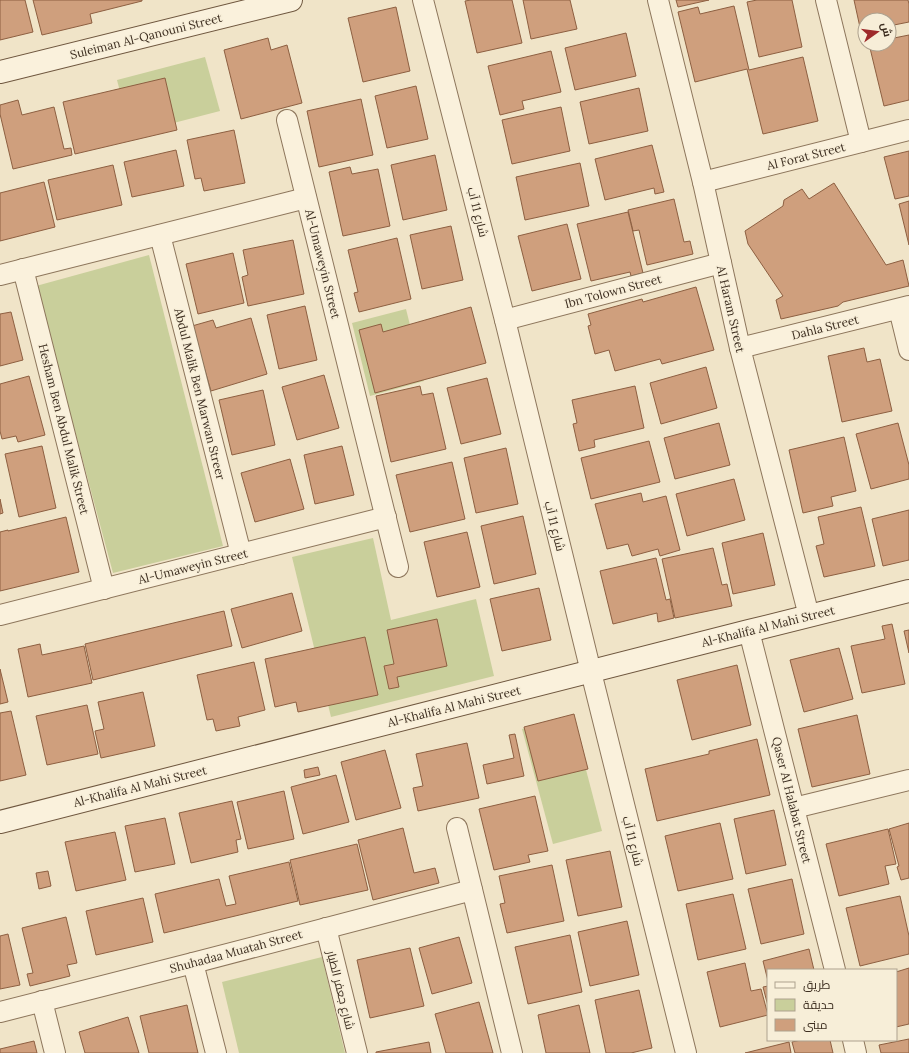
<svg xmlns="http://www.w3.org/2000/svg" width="909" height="1053" font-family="Lora,Cairo,serif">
	<rect width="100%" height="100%" fill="#f0e4c8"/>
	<g fill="#c9cf9b">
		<path d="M205 57 220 111 131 134 117 80Z"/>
		<path d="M149 255 223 546 113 573 36 286Z"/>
		<path d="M406 309 424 381 370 396 352 323Z"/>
		<path d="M373 538 391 620 476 599 494 676 331 717 292 557Z"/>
		<path d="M572 716 602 831 553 844 522 729Z"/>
		<path d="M322 957 345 1053H239L222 982Z"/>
	</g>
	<g fill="#cf9f7d" stroke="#8d5f41">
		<path d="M0 0H25L33 32 0 40Z"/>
		<path d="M33 0H142V1L90 14 92 23 42 35Z"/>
		<path d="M471 0H512L522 43 477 53 465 1Z"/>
		<path d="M523 0H570L577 29 531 39Z"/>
		<path d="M676 0H709L678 7Z"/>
		<path d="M757 0H792L802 47 759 57 747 2Z"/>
		<path d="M854 0H908L909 4V22L889 26V20H865V32H861Z"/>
		<path d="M734 6 749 70 803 57 818 121 763 134 747 69 695 82 678 12 698 7 700 14Z"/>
		<path d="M396 7 410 71 363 82 348 18Z"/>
		<path d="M626 33 636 76 575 90 565 48Z"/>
		<path d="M909 35V100L884 106 869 44H889V39Z"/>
		<path d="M268 38 271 50 287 45 302 103 241 119 224 50Z"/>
		<path d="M551 51 561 92 522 101 524 109 500 115 488 66Z"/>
		<path d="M165 78 177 130 75 154 63 102Z"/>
		<path d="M416 86 428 139 387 148 375 96Z"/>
		<path d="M639 88 648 131 589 144 580 102Z"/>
		<path d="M361 99 373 155 319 167 307 111Z"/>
		<path d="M18 100 22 115 54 107 64 149 71 148 72 155 13 169 0 114V105Z"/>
		<path d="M561 107 570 151 512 164 502 120Z"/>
		<path d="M234 130 245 183 204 191 201 178 195 179 187 140Z"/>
		<path d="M652 145 664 192 655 194 654 188 605 200 595 159Z"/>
		<path d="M176 150 184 186 132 197 124 162Z"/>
		<path d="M909 151V196L895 199 884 157Z"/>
		<path d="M435 155 447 210 403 220 391 165Z"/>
		<path d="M580 163 589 206 525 220 516 177Z"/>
		<path d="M113 165 122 205 57 220 48 180Z"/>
		<path d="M350 167 352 174 378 169 390 226 343 236 329 172Z"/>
		<path d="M44 182 55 227 0 241V193Z"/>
		<path d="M834 183 886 265 903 260 909 286 843 302 838 306 781 319 776 300 783 296 748 244 745 231 783 206 784 200 802 189 809 199Z"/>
		<path d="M674 199 684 242 690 241 693 254 647 265 639 230 633 231 628 210Z"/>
		<path d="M909 201V245L899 204Z"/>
		<path d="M628 212 643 273 631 276 630 272 591 281 577 224Z"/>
		<path d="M567 224 581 279 532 291 518 236Z"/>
		<path d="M451 226 463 280 422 289 410 235Z"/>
		<path d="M397 238 411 299 359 312 354 293 358 292 348 250Z"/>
		<path d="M293 240 304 294 248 306 242 277 248 275 243 250Z"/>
		<path d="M233 253 244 303 198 314 186 264Z"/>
		<path d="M696 287 714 350 662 364 660 359 615 371 609 350 595 354 588 326 591 325 588 314 642 299 643 302Z"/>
		<path d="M305 306 317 360 279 369 267 315Z"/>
		<path d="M471 307 486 363 375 393 359 330 381 324 383 332Z"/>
		<path d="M11 312 23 360 0 366V314Z"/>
		<path d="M251 318 267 374 211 391 192 326 213 320 216 328Z"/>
		<path d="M864 348 867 362 880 359 892 411 842 422 828 356Z"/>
		<path d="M706 367 717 408 661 424 650 383Z"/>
		<path d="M324 375 339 428 297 440 282 387Z"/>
		<path d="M29 376 45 435 18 442 16 436 2 439 0 431V384Z"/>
		<path d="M487 378 501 434 461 444 447 388Z"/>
		<path d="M420 386 422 395 433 393 446 449 391 462 376 396Z"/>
		<path d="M635 386 644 428 594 440 595 447 579 451 573 424 577 423 572 400Z"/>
		<path d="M263 390 275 445 232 455 219 400Z"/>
		<path d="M719 423 730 465 675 479 664 438Z"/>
		<path d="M898 423 909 465V479L871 489 856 434Z"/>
		<path d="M844 437 856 491 831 497 833 506 803 513 789 450Z"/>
		<path d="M649 441 660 482 591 499 581 458Z"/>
		<path d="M42 446 56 508 19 517 5 454Z"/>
		<path d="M342 446 354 495 315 504 304 455Z"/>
		<path d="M506 448 518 504 476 513 464 458Z"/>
		<path d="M290 459 304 509 255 522 241 473Z"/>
		<path d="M452 462 465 519 410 532 396 475Z"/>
		<path d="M734 479 745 520 687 536 676 494Z"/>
		<path d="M641 493 643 502 666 496 680 550 660 556 658 549 632 556 628 544 607 549 595 504Z"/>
		<path d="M0 499 3 513 0 514Z"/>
		<path d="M861 507 875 566 824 577 816 546 824 544 818 517Z"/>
		<path d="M909 510V560L883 566 872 519Z"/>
		<path d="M523 516 536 574 494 584 481 526Z"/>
		<path d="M66 517 79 572 0 591V532L8 530V531Z"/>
		<path d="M467 532 480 587 437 597 424 542Z"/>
		<path d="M763 533 775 585 733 594 722 543Z"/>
		<path d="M713 548 722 585 727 584 732 606 675 618 662 559Z"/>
		<path d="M656 558 666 600 670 599 674 618 658 622 657 613 613 624 600 571Z"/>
		<path d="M539 588 551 640 502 651 490 599Z"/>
		<path d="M292 593 302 631 242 648 231 609Z"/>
		<path d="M224 611 232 646 93 680 85 644Z"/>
		<path d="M437 619 447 666 397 677 399 687 389 689 384 666 394 664 387 630Z"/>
		<path d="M892 624 905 684 862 693 851 646 885 639 882 626Z"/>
		<path d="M909 630V653L904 631Z"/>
		<path d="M365 637 378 695 298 712 296 702 275 707 265 659Z"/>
		<path d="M40 644 42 655 84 646 92 683 28 697 18 649Z"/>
		<path d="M839 648 853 699 804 712 790 660Z"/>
		<path d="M254 662 265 710 238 717 240 726 216 731 213 719 207 720 197 675Z"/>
		<path d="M737 665 751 725 692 740 677 680Z"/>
		<path d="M0 669 8 702 0 704Z"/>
		<path d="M143 692 155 746 101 758 95 731 104 729 98 702Z"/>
		<path d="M87 705 98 754 47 765 36 716Z"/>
		<path d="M11 711 26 775 0 781V713Z"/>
		<path d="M574 714 588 769 538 781 524 727Z"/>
		<path d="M857 715 870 774 812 787 798 729Z"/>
		<path d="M515 734 524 776 487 784 483 765 514 758 509 735Z"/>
		<path d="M757 739 770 795 657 821 645 769 709 754V751Z"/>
		<path d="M467 743 479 798 418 811 413 788 423 786 416 754Z"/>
		<path d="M385 750 401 808 356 820 341 762Z"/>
		<path d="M318 767 320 775 305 778 304 770Z"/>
		<path d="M336 775 349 822 303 834 291 787Z"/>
		<path d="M284 791 294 839 248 849 237 802Z"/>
		<path d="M535 796 548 851 528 855 530 862 494 870 479 809Z"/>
		<path d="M232 801 241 839 236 840 238 852 191 863 179 813Z"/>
		<path d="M774 810 786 865 746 874 734 819Z"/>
		<path d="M165 818 175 864 135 872 125 826Z"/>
		<path d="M720 823 733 879 678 891 665 836Z"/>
		<path d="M909 823V878L901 880 897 867 899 866 889 829Z"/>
		<path d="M403 828 414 873 435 868 439 883 373 900 358 840Z"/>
		<path d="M888 829 896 864 885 866 889 884 839 896 826 844Z"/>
		<path d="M115 832 126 880 76 891 65 842Z"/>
		<path d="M357 844 368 890 300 905 290 860Z"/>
		<path d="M610 851 622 907 578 916 566 860Z"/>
		<path d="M289 862 298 901 164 933 155 894 219 879 226 906 236 904 229 876Z"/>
		<path d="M552 865 564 921 507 933 500 904 505 903 499 876Z"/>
		<path d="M48 871 51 886 39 889 36 873Z"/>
		<path d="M792 879 804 934 761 944 748 889Z"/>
		<path d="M733 894 746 949 698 960 686 904Z"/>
		<path d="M900 896 909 936V954L860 966 846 908Z"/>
		<path d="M143 898 153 942 96 955 86 911Z"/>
		<path d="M66 917 77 963 67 965 70 976 30 986 27 974 33 973 22 928Z"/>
		<path d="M627 921 639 975 590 986 578 932Z"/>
		<path d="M8 934 20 985 0 989V936Z"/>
		<path d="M570 935 582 992 528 1004 515 947Z"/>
		<path d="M459 937 472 983 432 994 419 948Z"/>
		<path d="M410 948 424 1006 370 1018 357 960Z"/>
		<path d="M809 949 814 970H768V981L763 961Z"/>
		<path d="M745 963 751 991 761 989 768 1015 720 1027 707 972Z"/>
		<path d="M909 968V1024L896 1027V972Z"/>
		<path d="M768 986V1006L763 987Z"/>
		<path d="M639 990 652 1048 631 1053H606L595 1000Z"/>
		<path d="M479 1002 493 1053H446L435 1014Z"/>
		<path d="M187 1005 198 1053H149L140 1016Z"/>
		<path d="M579 1005 590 1053H546L538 1015Z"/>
		<path d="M128 1017 139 1053H85L79 1032Z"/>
		<path d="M909 1039V1053H881L879 1045Z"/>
		<path d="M801 1040H830L833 1053H795L792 1042Z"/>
		<path d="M34 1041 37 1053H0V1049Z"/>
		<path d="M429 1042 431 1053H376V1052Z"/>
		<path d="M789 1042 791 1053H745Z"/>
	</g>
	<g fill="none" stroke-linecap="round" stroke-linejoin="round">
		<g stroke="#8d765c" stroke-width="22">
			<g id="street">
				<path d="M423 0 505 320 591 672 686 1053"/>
				<path d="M658 0 703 182 740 348 809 616"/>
				<path d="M826 0 861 142"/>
				<path d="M287 120 398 567"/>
				<path d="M703 182 909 130"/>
				<path d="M160 235 241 554"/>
				<path d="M23 269 104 589"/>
				<path d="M0 275 306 198"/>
				<path d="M899 309 909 350"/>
				<path d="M505 320 721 263"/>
				<path d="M740 348 909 306"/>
				<path d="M0 615 386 517"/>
				<path d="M749 631 835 970"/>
				<path d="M794 808 909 780"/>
				<path d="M457 828 512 1053"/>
				<path d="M326 928 357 1053"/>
				<path d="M193 963 216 1053"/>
				<path d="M42 1001 55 1053"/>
				<path d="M0 1012 193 963 472 890"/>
				<path d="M853 1040 856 1053"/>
			</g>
		</g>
		<g stroke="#6f573f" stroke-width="24">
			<g id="secondary">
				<path d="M0 72 291 0"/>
				<path d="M0 822 749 631 909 591"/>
			</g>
		</g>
		<use href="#street" stroke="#faf1dc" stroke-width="20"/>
		<use href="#secondary" stroke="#faf1dc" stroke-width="22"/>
	</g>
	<g text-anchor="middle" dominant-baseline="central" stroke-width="3" stroke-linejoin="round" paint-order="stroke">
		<g font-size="12" fill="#3d2e20" stroke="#f7eed8">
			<text transform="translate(146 36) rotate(-14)">Suleiman Al-Qanouni Street</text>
			<text transform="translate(806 156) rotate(-14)">Al Forat Street</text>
			<text transform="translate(478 212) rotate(76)">شارع 11 آب</text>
			<text transform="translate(323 264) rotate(76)">Al-Umaweyin Street</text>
			<text transform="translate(613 291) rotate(-15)">Ibn Tolown Street</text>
			<text transform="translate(731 309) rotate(77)">Al Haram Street</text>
			<text transform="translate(825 327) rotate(-14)">Dahla Street</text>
			<text transform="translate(200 394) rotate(76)">Abdul Malik Ben Marwan Streer</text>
			<text transform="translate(64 429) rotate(76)">Hesham Ben Abdul Malik Street</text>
			<text transform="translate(555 526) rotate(76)">شارع 11 آب</text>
			<text transform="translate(193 566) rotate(-14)">Al-Umaweyin Street</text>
			<text transform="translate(768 626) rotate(-14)">Al-Khalifa Al Mahi Street</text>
			<text transform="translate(454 706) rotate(-14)">Al-Khalifa Al Mahi Street</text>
			<text transform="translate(140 786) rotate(-14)">Al-Khalifa Al Mahi Street</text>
			<text transform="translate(792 800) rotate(76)">Qaser Al Halabat Street</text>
			<text transform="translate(633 841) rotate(76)">شارع 11 آب</text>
			<text transform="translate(236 951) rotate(-15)">Shuhadaa Muatah Street</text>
			<text transform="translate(341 990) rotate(76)">شارع جعفر الطيار</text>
		</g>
	</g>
	<rect x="767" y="969" width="130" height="72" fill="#f7eed8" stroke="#ada18e"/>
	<rect x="775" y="982" width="20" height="6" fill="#faf1dc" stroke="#ada18e"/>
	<text x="803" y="989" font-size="12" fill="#3d2e20">طريق</text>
	<rect x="775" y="999" width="20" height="12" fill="#c9cf9b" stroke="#ada18e"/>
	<text x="803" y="1009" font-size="12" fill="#3d2e20">حديقة</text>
	<rect x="775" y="1019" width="20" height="12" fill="#cf9f7d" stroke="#ada18e"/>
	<text x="803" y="1029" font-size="12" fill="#3d2e20">مبنى</text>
	<g transform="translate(877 32) rotate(76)"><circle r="19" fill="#f7eed8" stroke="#ada18e"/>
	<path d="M0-3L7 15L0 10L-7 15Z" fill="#9e2a2b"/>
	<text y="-6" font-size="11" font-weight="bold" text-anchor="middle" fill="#3d2e20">ش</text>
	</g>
</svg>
